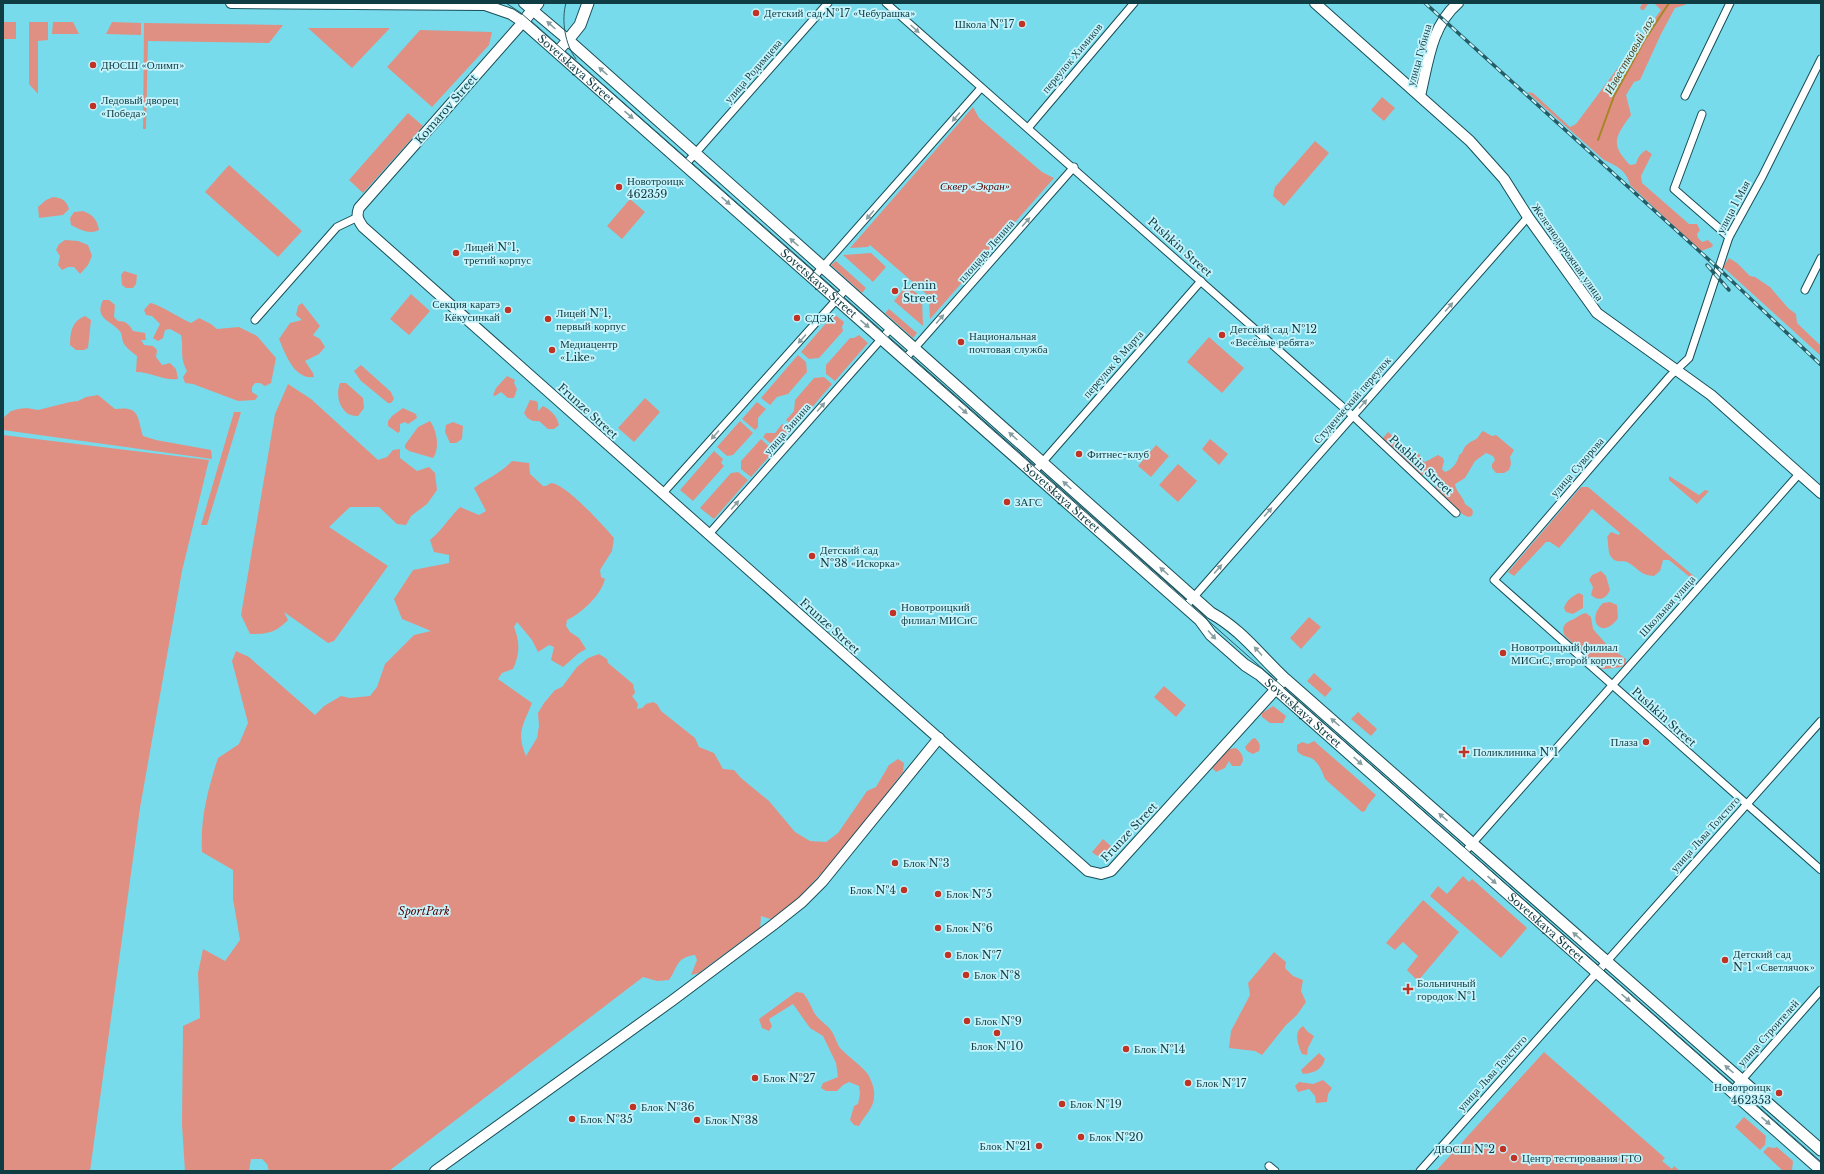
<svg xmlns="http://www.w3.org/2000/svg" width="1824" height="1174" font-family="'Libre Baskerville',serif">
	<rect width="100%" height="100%" fill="#78dbec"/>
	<g fill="#e09083">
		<path d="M1643 3H1686L1685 5 1675 8 1661 34 1640 80 1634 82 1626 95 1631 115C1615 137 1610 144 1630 165L1636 164C1638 157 1640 154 1646 150L1652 154 1641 176 1642 183 1689 224H1697L1700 230 1697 234 1698 238 1702 242 1708 240 1713 245 1712 247 1701 251 1630 185C1627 171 1617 166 1604 160L1527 92 1533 93 1570 127 1576 124 1661 10 1655 4H1648L1644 10H1641L1640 7Z"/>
		<rect x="3" y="22" width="13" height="17"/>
		<path d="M29 22H48V40L38 41V94L29 84Z"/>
		<path d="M53 22H73L79 34H52Z"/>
		<path d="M112 22 141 23V35L106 34Z"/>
		<path d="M144 23 283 25 269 43 148 41 146 129H143Z"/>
		<path d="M308 28H390L352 68Z"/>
		<path d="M420 30 492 32 489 45 432 107 387 67Z"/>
		<path d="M1382 97 1395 108 1384 121 1371 110Z"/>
		<path d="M973 107 979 118 1042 172 1054 178 930 319 929 302 931 298 870 245 868 247 850 248Z"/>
		<path d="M408 113 423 126 363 193 349 180Z"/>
		<path d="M1315 141 1329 153 1284 206 1273 196 1275 187Z"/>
		<path d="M229 165 302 231 278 257 205 192Z"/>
		<path d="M53 197C62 198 66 200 69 209L63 215 39 218 38 207 46 200Z"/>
		<path d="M630 199 645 212 622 239 607 226Z"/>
		<path d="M83 211C93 215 97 219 99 230 89 235 79 229 71 225L70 218 74 212Z"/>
		<path d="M65 240 78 241 88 245 92 256 88 265 80 274 74 267H68L62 270 58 265 60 256 56 250 59 244Z"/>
		<path d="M871 253 886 267 873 282 843 255Z"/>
		<path d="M1729 258 1737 263 1750 276 1755 277 1770 287 1788 308 1796 314 1797 323 1821 346V356L1723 267Z"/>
		<path d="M836 261 866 288 862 293 831 265Z"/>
		<path d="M124 271 137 275 136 284 133 288H126L122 285 121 275Z"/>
		<path d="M907 285 922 298 923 326 894 301Z"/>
		<path d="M411 294 430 311 409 335 390 319Z"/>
		<path d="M103 300H109L115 305 114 317 118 321C126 321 129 324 133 331L145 333 146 340H141L144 345 153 346 157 350 156 357 162 365 170 363 176 369 178 379C164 381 151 372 136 372L137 356C132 352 126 348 123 342 122 339 122 336 121 333 114 321 93 320 103 300Z"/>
		<path d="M150 303C156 303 182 319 191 323L199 318 211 324 217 329 239 327 257 336 276 358 271 383 265 386 260 383H255L252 387V392L258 396 255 400 238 401 193 384 185 383 183 377 187 371C179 356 184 350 181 335L170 329 165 330 163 338 158 341 153 338 160 324 152 316 146 315 144 310Z"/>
		<path d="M302 303 320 326 313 335 320 339 325 347 319 354 305 361 313 373 314 377C294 380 285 353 279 339L290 323 302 320 296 315 298 306Z"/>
		<path d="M889 309 917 333 913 338 885 313Z"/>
		<path d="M834 314 844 322 842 327 843 331 819 358 809 359 801 352Z"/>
		<path d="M85 316 91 320 88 348 84 350H76L70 345C70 332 72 321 85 316Z"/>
		<path d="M859 335 868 343 835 381 826 374V365L850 338H854Z"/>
		<path d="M1209 337 1244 368 1222 393 1187 362Z"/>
		<path d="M798 355 806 362 807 372 788 394 777 397 770 405 761 398Z"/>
		<path d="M361 365 391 392 394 399 391 403H388L361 381 354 371Z"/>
		<path d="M507 376 515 380 514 383 517 389 514 398H508L501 392 495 396 493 395 496 388Z"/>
		<path d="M824 377 832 384 795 427 786 420 794 411 795 400 814 378Z"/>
		<path d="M340 383H346L363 398 364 408 358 416C355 416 350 415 348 414 338 407 336 393 340 383Z"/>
		<path d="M288 384 311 399 378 460 387 457 393 450 400 449V458L417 471 429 467 435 473 437 490 427 504 411 516 406 525 397 524 379 507H350L329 527 388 566 334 641 328 643 284 612 288 620C275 633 268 634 250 634L241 615 275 414Z"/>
		<path d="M98 395 115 409C140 406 137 416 143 436L156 440 211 450 212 459 3 430V418L11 411 18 409 27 408 38 410 70 402 78 401 86 397Z"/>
		<path d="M645 398 660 412 634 442 618 428Z"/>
		<path d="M530 400 536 401 538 403V411L543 406C551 410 557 416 559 425L554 429H548L539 421C532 422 527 419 524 413Z"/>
		<path d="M757 402 766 409 758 418V427L755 430 742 419Z"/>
		<path d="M403 408 416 414 417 418 408 424 405 422 400 424V431L398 433 388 426V421L392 416Z"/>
		<path d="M234 412H241L207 525H201Z"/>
		<path d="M430 421C437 431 440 448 433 458L409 451 405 448V445L418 427Z"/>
		<path d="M740 421 753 433 733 455 727 456 717 447Z"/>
		<path d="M453 422 463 426 462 439 456 443H450L445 432 446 425Z"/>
		<path d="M782 424 791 431 776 448 763 437 766 433H775Z"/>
		<path d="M1483 431 1492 436 1496 435 1514 450 1510 457 1511 464 1509 470 1504 473H1496L1492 468V464L1495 460 1493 456 1486 453 1475 461 1465 478 1455 484C1456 492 1463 496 1465 504L1472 509 1473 512 1472 516 1468 517 1462 514 1434 488 1438 483C1435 475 1429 474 1421 475L1382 439 1388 432 1413 454 1416 452 1420 455 1421 460 1425 462 1438 455 1443 458 1444 461 1442 469 1445 472C1452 470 1458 462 1459 455L1462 453C1465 444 1469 443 1476 439 1479 437 1480 433 1483 431Z"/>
		<path d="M3 435 209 460 182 571 140 808 90 1171H3Z"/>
		<path d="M761 439 774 451 751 477 741 469V461Z"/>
		<path d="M1210 439 1228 454 1219 465 1202 449Z"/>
		<path d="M1156 445 1169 456 1151 477 1138 466Z"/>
		<path d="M714 451 723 459 721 463 724 466 693 501 680 490Z"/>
		<path d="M512 461 529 463 530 474 543 486H546L551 483C566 484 603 525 614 538L612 551 600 570 601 577 605 579C601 595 582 613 567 620L566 626 570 632 579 638 586 649 579 653 563 667 551 660 554 647 549 645 538 652 532 640 517 622 514 627C520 642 520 654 513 669L502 673 498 679 532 703C523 726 516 732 526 756L537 738 539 726 538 713 544 703 555 690 562 687 577 667 588 658 599 654 607 659 608 663 633 684 635 693 632 696 638 704 637 709 642 708 646 704 653 702 657 704 661 711 695 738 699 747 714 753 723 769 734 770 741 778 769 801 795 832 810 841 826 842 838 833 867 791 876 787 889 765 898 759 904 763 903 772 846 847 790 907 779 916 770 919 761 916 760 930 751 934 699 973 691 975 697 960 695 955C675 958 679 966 669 980L657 981 643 977 389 1171H269L267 1164 262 1159H251L249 1171H185L182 1125 183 1026 200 1018 198 973 203 949 225 961 240 940 233 899V870L202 852C200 819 208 789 218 758L239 744 248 723 232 661 236 651 249 657 315 715 324 706 341 696 350 698 370 696 377 687 385 664 414 635 431 631 402 619 394 599 413 570 449 563V555L434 552 430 540C442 530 449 518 460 507L479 515 486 511 474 488C488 478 501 473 512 461Z"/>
		<path d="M1178 464 1197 481 1178 502 1159 485Z"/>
		<path d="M738 472 748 480 714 519 700 508 731 473Z"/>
		<path d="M1669 476 1699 495 1705 490 1709 491 1697 504 1669 480Z"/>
		<path d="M1581 487H1588L1695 577 1694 579H1692L1669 560H1663L1660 571 1654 576C1640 575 1640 570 1629 563 1623 559 1617 564 1612 558 1607 553 1609 543 1607 537L1611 532 1619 535 1620 533 1592 509 1559 548 1550 542H1546L1514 576 1508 572Z"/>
		<path d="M1601 571 1606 576 1610 590C1606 599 1599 602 1591 595L1593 587 1589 580 1592 575Z"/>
		<path d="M1579 593 1583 595V608L1573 614 1566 612 1564 608C1566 601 1572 596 1579 593Z"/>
		<path d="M1610 602 1617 605 1618 618C1602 641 1585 620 1603 603Z"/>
		<path d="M1586 613 1591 617 1593 629 1607 645 1626 659 1625 666C1618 668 1609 669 1602 669L1565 636C1560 626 1566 622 1574 619 1578 617 1580 614 1586 613Z"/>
		<path d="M1309 617 1321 627 1301 649 1290 638Z"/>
		<path d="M1314 673 1332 689 1325 697 1307 681Z"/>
		<path d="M1164 686 1186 705 1176 717 1154 697Z"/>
		<path d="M1273 706 1286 716 1283 723H1270L1262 717V713Z"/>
		<path d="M1358 712 1377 729 1371 736 1351 719Z"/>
		<path d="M1255 738C1259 742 1261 745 1259 751L1253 754 1247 751 1245 747 1252 739Z"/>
		<path d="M1314 741 1376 795 1368 805 1365 811 1362 812 1325 779C1323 773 1318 761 1311 758 1305 756 1302 756 1297 751V745L1302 742 1308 744Z"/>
		<path d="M1236 748C1242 753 1246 759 1240 766H1232L1229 761 1225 768 1216 772 1212 768 1229 749Z"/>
		<path d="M1103 839 1114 849C1107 857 1100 860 1092 852Z"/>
		<path d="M1463 876 1469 882 1472 879 1527 928 1501 958 1430 896 1438 886 1447 894Z"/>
		<path d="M1423 900 1459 932 1418 981 1407 970 1418 956 1403 942 1395 950 1386 943Z"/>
		<path d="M1274 952 1286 962 1285 968 1293 976 1303 980 1301 991 1306 1002 1297 1015 1286 1025 1262 1055 1255 1051 1229 1048 1231 1031 1250 995 1248 983Z"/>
		<path d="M796 992 803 993C809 1000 811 1007 815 1014 819 1020 826 1024 830 1029 835 1035 836 1042 840 1048 849 1058 862 1065 869 1076 872 1083 875 1089 874 1097 874 1108 864 1116 859 1126L854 1125 850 1120 854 1106 858 1104 860 1094 859 1086 849 1082 843 1085 837 1091H826L821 1088 823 1083 838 1077 836 1063 823 1036 810 1028 793 1004 769 1019 772 1026 769 1031 762 1028 759 1019Z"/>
		<path d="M1303 1026 1308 1032 1314 1036 1308 1048 1307 1055 1302 1054C1298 1045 1293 1032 1303 1026Z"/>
		<path d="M1544 1052 1665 1158 1662 1161 1672 1169 1674 1166 1680 1171H1436Z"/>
		<path d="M1319 1053 1325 1059C1322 1070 1314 1073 1303 1074L1301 1070Z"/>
		<path d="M1323 1080 1332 1088 1328 1094 1327 1102 1316 1103 1315 1096 1309 1089 1298 1092 1295 1086 1299 1082 1313 1084Z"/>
		<path d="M1744 1117 1766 1136 1765 1145 1760 1150 1735 1127Z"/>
		<path d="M1768 1147 1774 1148 1777 1147 1793 1161 1792 1171H1783L1763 1152Z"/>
	</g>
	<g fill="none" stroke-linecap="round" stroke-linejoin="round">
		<path stroke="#a58628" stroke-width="2" d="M1598 140 1614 96 1644 41 1669 3"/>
		<g stroke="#174e57" stroke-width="9">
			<g id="street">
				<path d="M886 3 1353 416 1456 513"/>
				<path d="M1821 59 1762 177 1729 237 1689 358 1670 376 1636 415 1494 580 1821 870"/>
				<path d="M1685 96 1730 3"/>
				<path d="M1702 114 1674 189 1729 237"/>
				<path d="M1028 128 1134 3"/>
				<path d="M685 165 828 3"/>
				<path d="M813 278 981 88"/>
				<path d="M1805 290 1821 258"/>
				<path d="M255 320 337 227 358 217"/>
				<path d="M905 359 1074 167"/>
				<path d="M1033 473 1201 281"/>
				<path d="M663 493 847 288"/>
				<path d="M709 534 891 328"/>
				<path d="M1185 607 1528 217"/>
				<path d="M1463 854 1799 474"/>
				<path d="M1732 1091 1821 990"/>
				<path d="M1269 1166 1275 1171"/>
				<path d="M1420 1171 1821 721"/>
			</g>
		</g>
		<g stroke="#174e57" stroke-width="12">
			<g id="secondary">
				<path d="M231 3 485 5 511 14 523 22 359 208C356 216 358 220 363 227L1088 871 1101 874 1111 871 1285 679"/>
				<path d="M524 3 568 40 557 52"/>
				<path d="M1315 3 1470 141 1504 179 1528 217 1597 313 1711 395 1821 493"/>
				<path d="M1420 96C1428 63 1431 26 1458 3"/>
				<path d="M435 1171 673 1000 773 925 802 902 822 882 939 738"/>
			</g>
		</g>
		<g stroke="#174e57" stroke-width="13">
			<g id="primary">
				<path id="s1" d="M538 3 523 22 1200 620 1211 635 1245 665 1259 674 1276 689 1821 1170"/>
				<path d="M588 3 580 25 568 40 1211 613C1242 630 1260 656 1285 679L1821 1150"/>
			</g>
		</g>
		<use href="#street" stroke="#fff" stroke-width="7"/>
		<use href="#secondary" stroke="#fff" stroke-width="10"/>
		<use href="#primary" stroke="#fff" stroke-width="11"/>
		<g stroke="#255d66" stroke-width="1">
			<path d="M506 3 521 13 587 71 1821 1163"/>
			<path d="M566 3C561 20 565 45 576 59"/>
		</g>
		<g stroke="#255d66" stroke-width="3.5">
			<g id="rail">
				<path d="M1425 3 1718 268 1821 365"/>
				<path d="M1707 265 1729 290"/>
			</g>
		</g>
		<use href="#rail" stroke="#c6f4fc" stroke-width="2" stroke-dasharray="6" stroke-linecap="butt"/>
	</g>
	<defs><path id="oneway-solid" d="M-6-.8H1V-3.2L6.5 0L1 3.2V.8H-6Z"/></defs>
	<g fill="#889ea1">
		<use href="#oneway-solid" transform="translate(551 25) rotate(-138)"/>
		<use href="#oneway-solid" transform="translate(915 29) rotate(42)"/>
		<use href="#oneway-solid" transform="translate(603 71) rotate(-138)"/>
		<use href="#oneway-solid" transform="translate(629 115) rotate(41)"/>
		<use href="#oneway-solid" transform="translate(956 117) rotate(131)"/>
		<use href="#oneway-solid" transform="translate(726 201) rotate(42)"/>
		<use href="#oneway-solid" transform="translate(870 215) rotate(131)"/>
		<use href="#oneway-solid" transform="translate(1026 222) rotate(-49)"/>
		<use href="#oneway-solid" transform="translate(794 242) rotate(-138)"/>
		<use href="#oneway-solid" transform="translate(1449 307) rotate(-49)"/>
		<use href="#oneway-solid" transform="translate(940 319) rotate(-49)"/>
		<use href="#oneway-solid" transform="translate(865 324) rotate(41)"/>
		<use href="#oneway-solid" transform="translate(802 339) rotate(132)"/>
		<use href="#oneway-solid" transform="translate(1363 404) rotate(-49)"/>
		<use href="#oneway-solid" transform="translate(821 407) rotate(-49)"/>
		<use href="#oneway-solid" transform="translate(963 410) rotate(42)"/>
		<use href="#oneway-solid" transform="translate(715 435) rotate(132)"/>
		<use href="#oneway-solid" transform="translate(1013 436) rotate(-138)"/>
		<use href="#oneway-solid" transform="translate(1067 485) rotate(-138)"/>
		<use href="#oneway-solid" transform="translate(735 505) rotate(-49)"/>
		<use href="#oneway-solid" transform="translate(1268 512) rotate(-49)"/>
		<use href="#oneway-solid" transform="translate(1218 569) rotate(-49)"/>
		<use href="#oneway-solid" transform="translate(1164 571) rotate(-138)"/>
		<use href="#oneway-solid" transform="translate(1212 635) rotate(48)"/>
		<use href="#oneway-solid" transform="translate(1258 651) rotate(-132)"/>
		<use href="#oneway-solid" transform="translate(1335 722) rotate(-139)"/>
		<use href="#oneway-solid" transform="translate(1358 761) rotate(42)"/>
		<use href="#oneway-solid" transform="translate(1443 817) rotate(-139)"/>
		<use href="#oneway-solid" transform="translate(1492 880) rotate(41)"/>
		<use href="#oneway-solid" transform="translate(1577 936) rotate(-139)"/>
		<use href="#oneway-solid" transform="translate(1626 998) rotate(41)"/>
		<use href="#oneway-solid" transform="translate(1729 1069) rotate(-139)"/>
		<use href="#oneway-solid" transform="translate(1766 1121) rotate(41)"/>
	</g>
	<g fill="#bf3224" stroke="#c6f4fc" stroke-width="1.5">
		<circle cx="756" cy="13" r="4"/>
		<circle cx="1022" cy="24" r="4"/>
		<circle cx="93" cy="65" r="4"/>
		<circle cx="93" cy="106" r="4"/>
		<circle cx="619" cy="187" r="4"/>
		<circle cx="456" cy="253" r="4"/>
		<circle cx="895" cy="291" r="4"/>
		<circle cx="508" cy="310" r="4"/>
		<circle cx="797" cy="318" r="4"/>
		<circle cx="548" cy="319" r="4"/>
		<circle cx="1222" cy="335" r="4"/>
		<circle cx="961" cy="342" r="4"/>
		<circle cx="552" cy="350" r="4"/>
		<circle cx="1079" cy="454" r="4"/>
		<circle cx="1007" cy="502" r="4"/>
		<circle cx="812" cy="556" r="4"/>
		<circle cx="893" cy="613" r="4"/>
		<circle cx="1503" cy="653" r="4"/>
		<circle cx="1646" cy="742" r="4"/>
		<path d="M1462 746h4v4h4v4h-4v4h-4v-4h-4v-4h4z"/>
		<circle cx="895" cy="863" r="4"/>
		<circle cx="904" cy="890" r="4"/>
		<circle cx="938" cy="894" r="4"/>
		<circle cx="938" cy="928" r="4"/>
		<circle cx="948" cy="955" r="4"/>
		<circle cx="1725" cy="960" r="4"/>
		<circle cx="966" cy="975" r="4"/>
		<path d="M1406 983h4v4h4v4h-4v4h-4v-4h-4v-4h4z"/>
		<circle cx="967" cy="1021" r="4"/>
		<circle cx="997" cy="1033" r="4"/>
		<circle cx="1126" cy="1049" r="4"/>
		<circle cx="755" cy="1078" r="4"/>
		<circle cx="1188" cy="1083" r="4"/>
		<circle cx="1779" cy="1093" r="4"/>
		<circle cx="1062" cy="1104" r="4"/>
		<circle cx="633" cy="1107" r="4"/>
		<circle cx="572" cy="1119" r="4"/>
		<circle cx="697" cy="1120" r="4"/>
		<circle cx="1081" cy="1137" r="4"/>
		<circle cx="1039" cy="1146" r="4"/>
		<circle cx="1503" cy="1149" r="4"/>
		<circle cx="1514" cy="1158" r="4"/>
	</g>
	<g text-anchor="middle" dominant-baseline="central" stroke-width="3.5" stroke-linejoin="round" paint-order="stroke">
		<g font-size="11" fill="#103c43" stroke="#c6f4fc" text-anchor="start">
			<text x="764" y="13">Детский сад №17 «Чебурашка»</text>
			<text x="1014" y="24" text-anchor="end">Школа №17</text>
			<text x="101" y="65">ДЮСШ «Олимп»</text>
			<text x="101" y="100">Ледовый дворец<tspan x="101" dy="13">«Победа»</tspan></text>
			<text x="627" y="181">Новотроицк<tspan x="627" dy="13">462359</tspan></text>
			<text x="464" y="247">Лицей №1,<tspan x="464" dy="13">третий корпус</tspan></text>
			<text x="903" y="285">Lenin<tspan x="903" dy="13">Street</tspan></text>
			<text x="500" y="304" text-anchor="end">Секция каратэ<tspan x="500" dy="13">Кёкусинкай</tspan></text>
			<text x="556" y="313">Лицей №1,<tspan x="556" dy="13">первый корпус</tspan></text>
			<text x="805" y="318">СДЭК</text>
			<text x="1230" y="329">Детский сад №12<tspan x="1230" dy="13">«Весёлые ребята»</tspan></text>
			<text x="969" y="336">Национальная<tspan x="969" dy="13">почтовая служба</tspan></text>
			<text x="560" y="344">Медиацентр<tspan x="560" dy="13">«Like»</tspan></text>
			<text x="1087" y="454">Фитнес-клуб</text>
			<text x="1015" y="502">ЗАГС</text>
			<text x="820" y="550">Детский сад<tspan x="820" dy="13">№38 «Искорка»</tspan></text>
			<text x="901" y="607">Новотроицкий<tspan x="901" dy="13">филиал МИСиС</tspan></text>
			<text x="1511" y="647">Новотроицкий филиал<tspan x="1511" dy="13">МИСиС, второй корпус</tspan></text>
			<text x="1638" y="742" text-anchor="end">Плаза</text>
			<text x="1473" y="752">Поликлиника №1</text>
			<text x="903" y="863">Блок №3</text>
			<text x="896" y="890" text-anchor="end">Блок №4</text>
			<text x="946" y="894">Блок №5</text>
			<text x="946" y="928">Блок №6</text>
			<text x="1733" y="954">Детский сад<tspan x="1733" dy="13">№1 «Светлячок»</tspan></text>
			<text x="956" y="955">Блок №7</text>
			<text x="974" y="975">Блок №8</text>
			<text x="1417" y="983">Больничный<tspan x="1417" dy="13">городок №1</tspan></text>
			<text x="975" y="1021">Блок №9</text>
			<text x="997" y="1046" text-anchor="middle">Блок №10</text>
			<text x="1134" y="1049">Блок №14</text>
			<text x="763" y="1078">Блок №27</text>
			<text x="1196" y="1083">Блок №17</text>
			<text x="1771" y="1087" text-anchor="end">Новотроицк<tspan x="1771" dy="13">462353</tspan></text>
			<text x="1070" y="1104">Блок №19</text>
			<text x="641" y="1107">Блок №36</text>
			<text x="580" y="1119">Блок №35</text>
			<text x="705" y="1120">Блок №38</text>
			<text x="1089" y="1137">Блок №20</text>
			<text x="1031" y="1146" text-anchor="end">Блок №21</text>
			<text x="1495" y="1149" text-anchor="end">ДЮСШ №2</text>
			<text x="1522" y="1158">Центр тестирования ГТО</text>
		</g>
		<g font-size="11" fill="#103c43" stroke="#c6f4fc">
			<text transform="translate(1419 55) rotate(-74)">улица Губина</text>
			<text transform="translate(1072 58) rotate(-50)">переулок Химиков</text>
			<text stroke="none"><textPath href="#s1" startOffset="95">Sovetskaya Street</textPath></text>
			<text transform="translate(753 71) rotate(-49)">улица Родимцева</text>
			<text transform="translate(446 109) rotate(-49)">Komarov Street</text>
			<text transform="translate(1733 207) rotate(-62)">улица 1 Мая</text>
			<text transform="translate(1180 247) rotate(42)">Pushkin Street</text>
			<text transform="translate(986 251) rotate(-49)">площадь Ленина</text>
			<text transform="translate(1568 252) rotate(55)">Железнодорожная улица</text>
			<text stroke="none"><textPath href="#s1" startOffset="419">Sovetskaya Street</textPath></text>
			<text transform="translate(1113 364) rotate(-49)">переулок 8 Марта</text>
			<text transform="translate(1352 400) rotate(-49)">Студенческий переулок</text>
			<text transform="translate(588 411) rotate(42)">Frunze Street</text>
			<text transform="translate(787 429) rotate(-49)">улица Зинина</text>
			<text transform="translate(1421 465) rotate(43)">Pushkin Street</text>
			<text transform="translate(1577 467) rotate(-49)">улица Суворова</text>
			<text stroke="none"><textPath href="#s1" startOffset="743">Sovetskaya Street</textPath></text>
			<text transform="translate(1667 606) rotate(-48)">Школьная улица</text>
			<text transform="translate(830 626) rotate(42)">Frunze Street</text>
			<text stroke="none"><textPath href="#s1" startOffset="1067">Sovetskaya Street</textPath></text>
			<text transform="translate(1664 717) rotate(42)">Pushkin Street</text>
			<text transform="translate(1129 832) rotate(-47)">Frunze Street</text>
			<text transform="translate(1705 834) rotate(-48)">улица Льва Толстого</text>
			<text stroke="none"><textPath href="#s1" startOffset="1391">Sovetskaya Street</textPath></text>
			<text transform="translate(1768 1033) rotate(-48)">улица Строителей</text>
			<text transform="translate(1492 1073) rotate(-48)">улица Льва Толстого</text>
		</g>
		<g font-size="11" font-style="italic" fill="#560100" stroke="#c6f4fc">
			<text x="975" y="186">Сквер «Экран»</text>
			<text x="424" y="911">SportPark</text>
		</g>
		<g font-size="12" font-style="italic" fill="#4c3f18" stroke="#c6f4fc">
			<text transform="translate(1629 55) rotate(-60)">Известковый лог</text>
		</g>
	</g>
	<rect width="1824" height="1174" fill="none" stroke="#103c43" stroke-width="8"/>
</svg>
